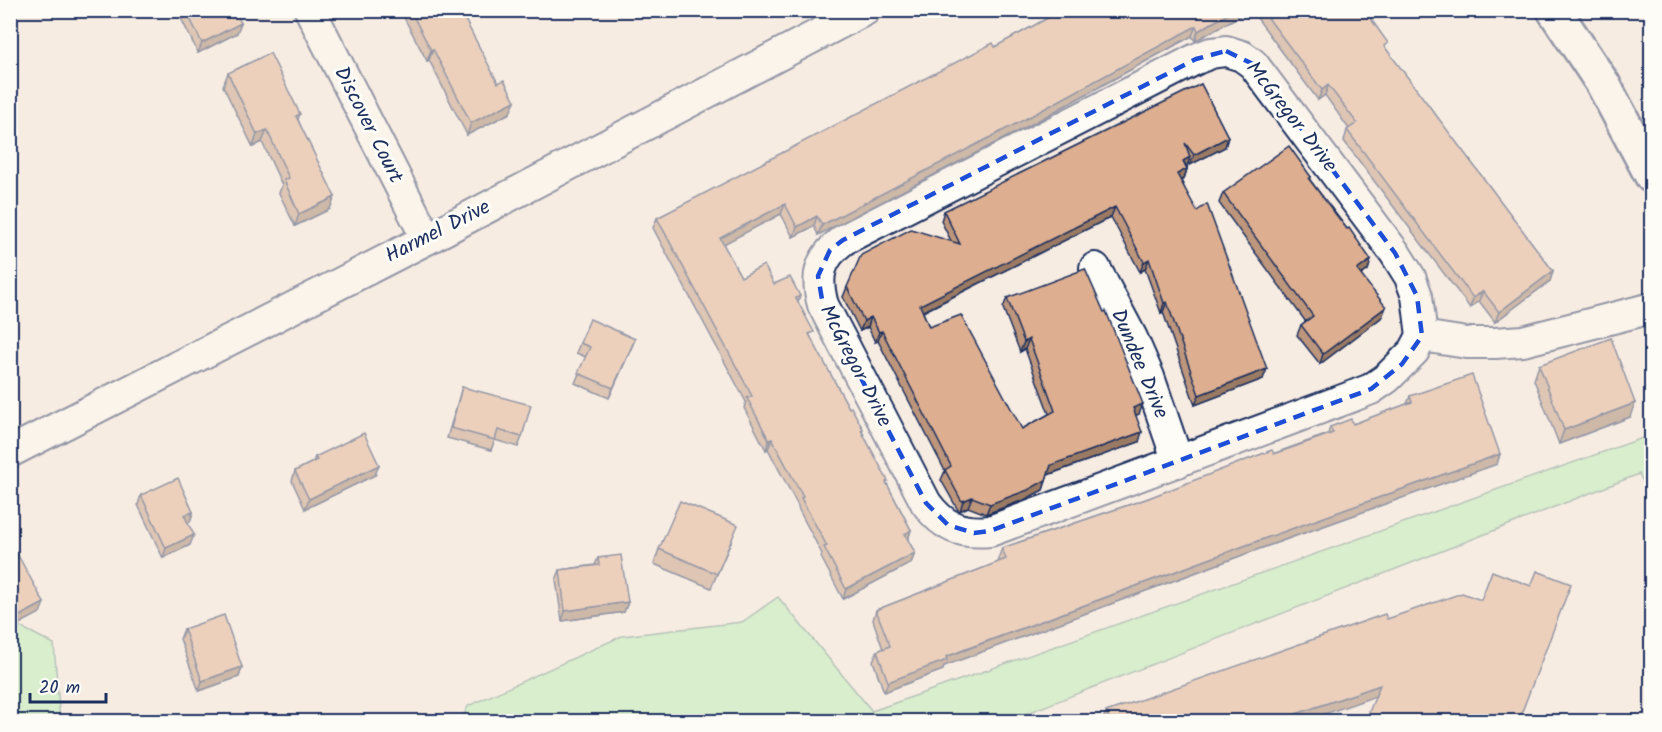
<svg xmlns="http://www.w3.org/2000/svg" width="1662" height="732" font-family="Kalam,sans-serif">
	<rect width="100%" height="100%" fill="#f7ece2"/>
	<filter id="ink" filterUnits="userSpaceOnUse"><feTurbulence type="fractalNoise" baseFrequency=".0167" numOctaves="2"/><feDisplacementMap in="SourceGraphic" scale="12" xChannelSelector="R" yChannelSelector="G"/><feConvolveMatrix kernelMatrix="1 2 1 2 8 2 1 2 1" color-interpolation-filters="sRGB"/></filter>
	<g filter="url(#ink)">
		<g fill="#b4efb4" stroke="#688f89" stroke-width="1.5">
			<path d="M1651 435V498L1639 474 1007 721H461L468 706 622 636 742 622 778 597 872 711Z"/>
			<path d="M17 625 54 644 60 721 11 722V631Z"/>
		</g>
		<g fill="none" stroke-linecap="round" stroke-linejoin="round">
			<g stroke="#1b2f5e" stroke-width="34">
				<g id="street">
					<path d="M310 10 427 239"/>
					<path d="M1226 51 1242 56 1253 64 1395 253 1410 277 1417 296 1422 336 1414 351 1387 378 1371 389 1348 398 990 531C961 534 943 527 926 503L823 305C815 276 819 259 843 240L1196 59 1211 53Z"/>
					<path d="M1095 268 1132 338 1149 377 1178 462"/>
					<path d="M1422 336 1467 343H1495L1523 341 1652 308"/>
					<path d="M10 452 427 239 865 10"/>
				</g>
			</g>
			<g stroke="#1b2f5e" stroke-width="38">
				<path id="secondary" d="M1554 10 1603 84 1652 176"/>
			</g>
			<use href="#street" stroke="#fdfcf7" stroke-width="30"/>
			<use href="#secondary" stroke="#fdfcf7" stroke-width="33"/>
		</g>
		<g fill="#be967b" stroke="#1b2f5e" stroke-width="1.5">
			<path d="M177 10H234L237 33 198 53Z"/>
			<path d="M400 10H460L510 113 467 135 429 60 427 61Z"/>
			<path d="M1062 10H1250L1195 41 1192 36 1028 126 818 235 814 226 793 237 781 214 723 244 741 277 774 284 800 296 798 302 811 338 849 408 863 429 862 431 887 484 911 530 908 540 915 553 911 563 843 599 821 557 822 554 798 508V506L768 449 766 450 744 408 746 402 653 228 657 218 995 47Z"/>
			<path d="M1251 10H1362L1386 49 1553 271 1550 281 1495 322 1479 301 1470 308 1344 141 1347 130 1349 129 1325 95 1318 100Z"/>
			<path d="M228 73 300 114 298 119 330 209 295 226 279 193 282 185 262 142 253 147 223 86Z"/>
			<path d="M1201 84 1228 137 1225 147 1190 165 1188 162 1187 167V169L1184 179 1181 180 1263 379 1195 405 1163 312 1161 313 1145 269 1140 272 1111 217 923 312 929 327 1022 429 1049 414 1025 349 1020 352 1003 308 1007 298 1139 414 1136 415 1139 442 1048 475 1043 490 1024 500 986 514 968 507 960 511 958 510 941 480 945 471 878 341 875 342 868 327 860 331 843 297 847 287 951 241 941 221 944 211Z"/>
			<path d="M1311 177 1310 180 1347 229 1371 260 1368 270 1361 275 1382 317 1320 364 1297 335 1301 325 1306 322 1219 203 1223 193Z"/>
			<path d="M635 339 609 398 575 383 586 357 576 353 580 343Z"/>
			<path d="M1539 365 1630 417 1559 444 1534 380Z"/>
			<path d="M462 387 522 437 518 447 495 440 491 450 447 438Z"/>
			<path d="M1410 396 1500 454 1497 464 1248 553 962 659 944 666 943 670 884 692 873 661 877 651 883 649 873 620 876 610 999 562 998 559 1002 548 1146 499 1328 434 1330 427 1353 424 1407 404Z"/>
			<path d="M315 457 375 475 305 509 292 481 295 471 313 462Z"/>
			<path d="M141 495 193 512 190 522H188L190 545 163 558 138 505Z"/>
			<path d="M732 540 711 588 654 564 659 549Z"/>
			<path d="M598 558 628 602 624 612 562 621 556 580 560 570 595 565Z"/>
			<path d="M1571 584 1375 696 1102 722 1106 712 1387 619 1481 600 1531 586Z"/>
			<path d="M184 629 242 667 239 677 199 691 180 639Z"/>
		</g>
		<g fill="#9b7a64" stroke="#1b2f5e" stroke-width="1.5">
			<path d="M1235 10H1250L1195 41 1198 31Z"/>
			<path d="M241 23 237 33 198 53 202 43Z"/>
			<path d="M1196 26 1192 36 1028 126 818 235 822 225Z"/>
			<path d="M433 49 429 60 427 61 431 50Z"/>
			<path d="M1328 85 1325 95 1318 100 1322 90Z"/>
			<path d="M515 101 510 113 467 135 471 123Z"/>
			<path d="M267 130 262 142 253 147 257 134Z"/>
			<path d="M1228 137 1225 147 1190 165 1194 155Z"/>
			<path d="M1190 157 1187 167 1183 161Z"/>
			<path d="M1187 169 1184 179 1173 184 1177 174Z"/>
			<path d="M335 197 330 209 295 226 299 214Z"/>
			<path d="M785 204 781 214 716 248 720 238Z"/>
			<path d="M1115 207 1111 217 916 315 920 305Z"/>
			<path d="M817 216 814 226 793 237 797 227Z"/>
			<path d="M1149 259 1145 269 1140 272 1144 262Z"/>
			<path d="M1371 260 1368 270 1354 280 1357 270Z"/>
			<path d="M1553 271 1550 281 1495 322 1499 312Z"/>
			<path d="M1483 291 1479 301 1470 308 1473 298Z"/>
			<path d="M1167 302 1163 312 1161 313 1164 303Z"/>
			<path d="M1386 307 1382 317 1320 364 1323 354Z"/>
			<path d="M871 317 868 327 860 331 864 321Z"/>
			<path d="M882 331 878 341 875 342 879 332Z"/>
			<path d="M635 339 631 349 609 398 613 388Z"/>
			<path d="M1029 339 1025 349 1020 352 1024 342Z"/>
			<path d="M1267 369 1263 379 1195 405 1199 395Z"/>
			<path d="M1635 403 1630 417 1559 444 1564 430Z"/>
			<path d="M1143 404 1139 414 1130 418 1133 408Z"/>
			<path d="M1142 432 1139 442 1047 475 1051 465Z"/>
			<path d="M772 439 768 449 766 450 769 440Z"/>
			<path d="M1500 454 1497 464 1248 553 944 666 943 670 884 692 888 682 946 657 1252 543Z"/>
			<path d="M379 465 375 475 305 509 309 499Z"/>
			<path d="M1046 480 1043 490 1024 500 986 514 990 504Z"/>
			<path d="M972 497 968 507 960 511 963 501Z"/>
			<path d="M193 512 190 522 181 525 184 515Z"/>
			<path d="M911 530 908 540 905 534Z"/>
			<path d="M194 535 190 545 163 558 166 548Z"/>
			<path d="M915 553 911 563 843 599 846 589Z"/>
			<path d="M628 602 624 612 562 621 565 611Z"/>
			<path d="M44 603 40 613 10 629V621Z"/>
			<path d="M242 667 239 677 199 691 202 681Z"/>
			<path d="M1380 685 1376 696 1302 722H1288L1290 716Z"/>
		</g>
		<g fill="#ddae8f" stroke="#1b2f5e" stroke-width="1.5">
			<path d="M186 10H234L241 23 202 43Z"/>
			<path d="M410 10H460L498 83 504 80 515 101 471 123 433 49 431 50Z"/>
			<path d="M1062 10H1235L1198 31 1196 26 1031 116 822 225 817 216 797 227 785 204 720 238 741 277 764 265 774 284 790 277 800 296 796 298 814 332 809 334 849 408 851 407 863 429 861 430 888 481 886 482 911 530 905 534 915 553 846 589 824 547 827 546 801 498 803 497 772 439 769 440 747 398 752 396 657 218 993 43 995 47Z"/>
			<path d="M1262 10H1362L1364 14 1366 12 1388 43 1384 46 1553 271 1499 312 1483 291 1473 298 1347 130 1357 123 1328 85 1322 90Z"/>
			<path d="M270 53 300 114 296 116 335 197 299 214 284 180 289 178 267 130 257 134 228 73Z"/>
			<path d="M1201 84 1228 137 1194 155 1185 143 1190 157 1183 161 1187 169 1177 174 1197 211 1207 204 1267 369 1199 395 1167 302 1164 303 1149 259 1144 262 1115 207 920 305 929 327 961 315 1022 429 1055 411 1029 339 1024 342 1007 298 1085 269 1104 312 1106 311 1143 404 1133 408 1142 432 1051 465 1046 480 1028 490 990 504 972 497 963 501 961 500 945 470 951 466 882 331 879 332 871 317 864 321 847 287 861 255 911 229 960 244 944 211Z"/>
			<path d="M1289 146 1311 177 1309 179 1347 229 1349 228 1371 260 1357 270 1386 307 1323 354 1301 325 1313 316 1223 193Z"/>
			<path d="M590 319 635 339 613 388 578 373 590 347 580 343Z"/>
			<path d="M1611 338 1635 403 1564 430 1539 365Z"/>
			<path d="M1472 375 1500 454 1252 543 966 649 946 657 947 660 888 682 877 651 890 646 876 610 1006 559 1002 548 1146 499 1272 450 1274 454 1333 433 1330 427 1351 419 1353 424 1412 402 1410 396Z"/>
			<path d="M462 387 531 405 522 437 498 430 495 440 451 428Z"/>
			<path d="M364 433 379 465 309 499 295 471 317 460 315 457Z"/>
			<path d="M178 478 193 512 184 515 194 535 166 548 141 495Z"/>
			<path d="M680 501 738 525 717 574 659 549Z"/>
			<path d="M14 548 44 603 10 621V550Z"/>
			<path d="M621 555 628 602 565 611 560 570 599 565 598 558Z"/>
			<path d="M1492 571 1531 586 1537 571 1571 584 1518 722H1365L1380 685 1290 716 1292 722H1103L1109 719 1106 712 1385 614 1387 619 1462 593 1481 600Z"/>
			<path d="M224 615 242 667 202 681 184 629Z"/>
		</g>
	</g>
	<path d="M0 0H1662V732H0ZM1226 51 1253 64 1395 253 1417 296 1422 336 1402 364 1371 389 990 531 974 533 948 525 926 503 823 305 818 276 830 250 843 240 1196 59Z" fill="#f7ece2" fill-opacity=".55" fill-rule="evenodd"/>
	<path fill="none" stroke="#1d4ed8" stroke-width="4.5" stroke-dasharray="12 8" stroke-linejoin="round" d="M1226 51 1253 64 1395 253 1417 296 1422 336 1402 364 1371 389 990 531 974 533 948 525 926 503 823 305 818 276 830 250 843 240 1196 59Z"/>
	<g text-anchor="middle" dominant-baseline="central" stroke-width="6" stroke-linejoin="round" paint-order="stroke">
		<g font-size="21" fill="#1b2f5e" stroke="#fdfcf7">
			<text transform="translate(1291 117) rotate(52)">McGregor Drive</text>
			<text transform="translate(368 125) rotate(63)">Discover Court</text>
			<text transform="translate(438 232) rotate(-27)">Harmel Drive</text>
			<text transform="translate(1139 364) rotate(67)">Dundee Drive</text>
			<text transform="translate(855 366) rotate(63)">McGregor Drive</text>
		</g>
	</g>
	<rect width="1662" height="732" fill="none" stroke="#fdfcf7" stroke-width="36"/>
	<rect x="18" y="18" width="1626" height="696" fill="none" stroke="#1b2f5e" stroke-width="2" filter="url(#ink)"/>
	<path d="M30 693v9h76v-9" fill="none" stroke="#1b2f5e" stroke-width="3"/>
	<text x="39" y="693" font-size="18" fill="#1b2f5e" stroke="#fdfcf7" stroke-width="4.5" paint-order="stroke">20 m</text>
</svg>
